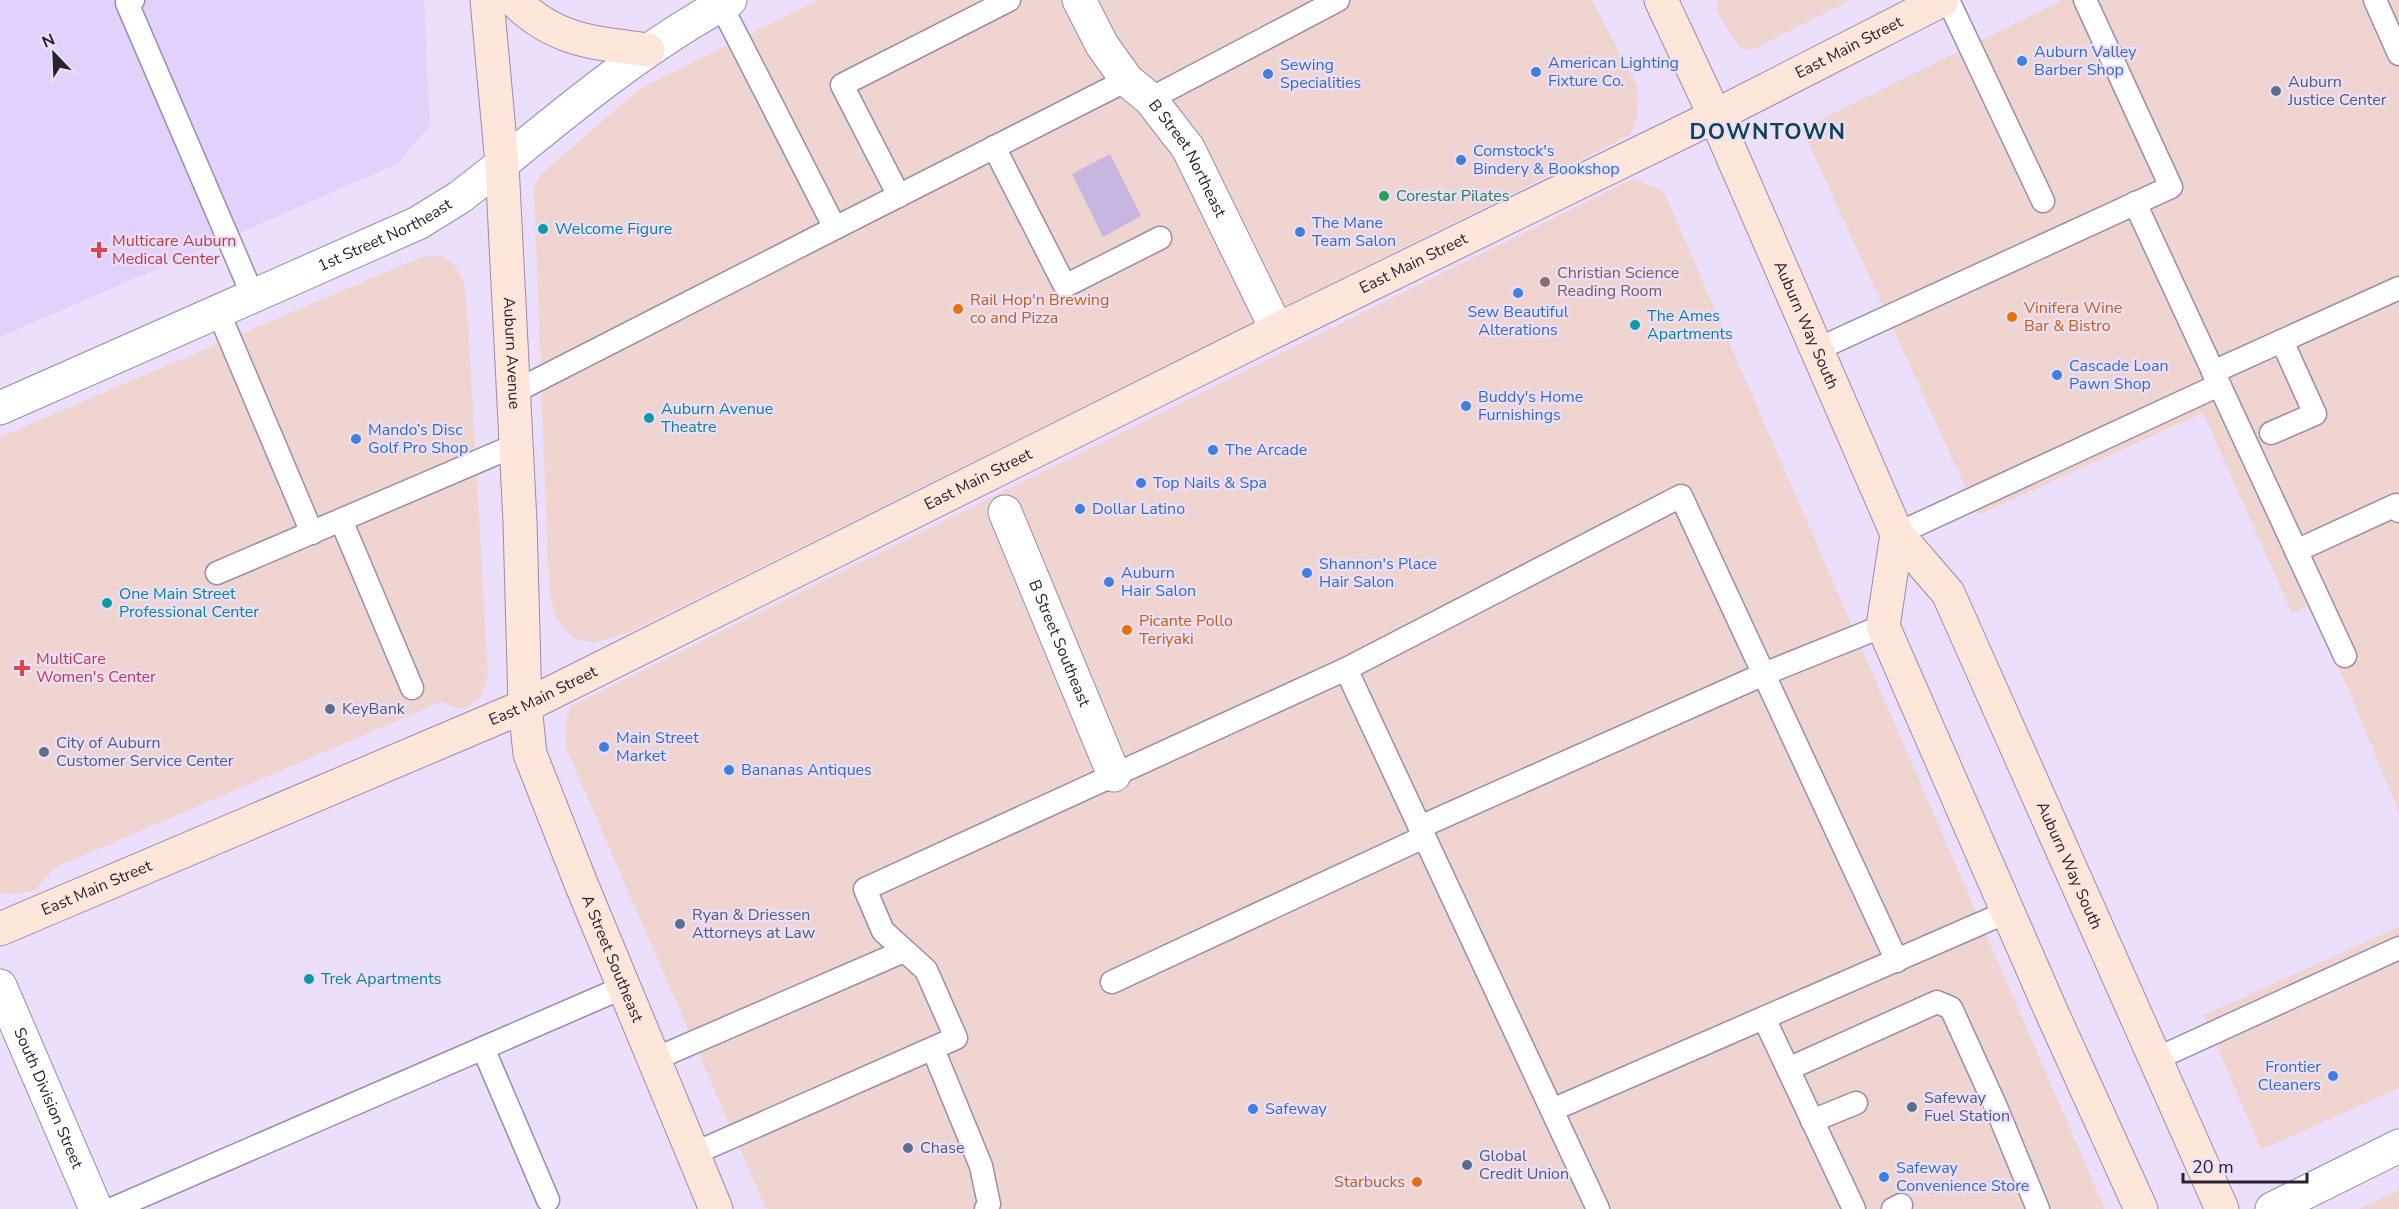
<svg xmlns="http://www.w3.org/2000/svg" width="2399" height="1209" font-family="'Nunito Sans',sans-serif">
	<rect width="100%" height="100%" fill="#ebdffb"/>
	<g fill="#efd4d0">
		<path d="M818 0H1592L1637 86 1638 115 1630 135 630 632 593 643 574 638 556 619 549 590 534 187 541 174 641 88Z"/>
		<path d="M1718 0H1851L1752 50 1740 48 1716 10Z"/>
		<path d="M2062 0H2399V813L2346 684 2308 606 2292 613 2203 413 1978 515 1802 129Z"/>
		<path d="M1634 178 1664 192 2105 1209H766L566 748 565 723 571 706Z"/>
		<path d="M441 255 454 265 463 280 467 305 488 675 480 698 466 708H456L441 702 54 868 35 890 15 894 0 893V437L421 257Z"/>
		<path d="M2399 927V1088L2261 1150 2204 1015Z"/>
		<path d="M2399 1190V1209H2359Z"/>
	</g>
	<path fill="#e2d1fa" d="M0 0H424L430 125 397 164 0 337Z"/>
	<path fill="#c7b6df" d="M1110 154 1141 216 1103 237 1072 174Z"/>
	<g fill="none" stroke-linecap="round" stroke-linejoin="round">
		<g stroke="#998cac" stroke-width="25">
			<g id="service">
				<path d="M133 0 127 3 253 296"/>
				<path d="M1948 0 2043 201"/>
				<path d="M2375 0 2399 54"/>
				<path d="M1150 99 1338 0"/>
				<path d="M994 147 1065 286 1160 238"/>
				<path d="M899 196 842 85 1009 0"/>
				<path d="M2135 203 2345 656"/>
				<path d="M835 228 1127 80"/>
				<path d="M218 311 312 533"/>
				<path d="M1816 350 2171 187 2085 0"/>
				<path d="M2213 372 2399 288"/>
				<path d="M514 392 835 228 721 5"/>
				<path d="M2271 433 2315 414 2282 341"/>
				<path d="M341 520 412 688"/>
				<path d="M1897 534 2219 385"/>
				<path d="M2296 551 2396 505 2399 511"/>
				<path d="M217 573 516 445"/>
				<path d="M1346 669 1598 1209"/>
				<path d="M1420 827 1764 674 1883 626"/>
				<path d="M1112 982 1424 837"/>
				<path d="M1764 1018 1854 1209"/>
				<path d="M483 1048 548 1200"/>
				<path d="M933 1049 981 1166 989 1204 986 1209"/>
				<path d="M655 1059 904 951"/>
				<path d="M2156 1059 2399 948"/>
				<path d="M1788 1069 1937 1002 1951 1008 1996 1107 2038 1209"/>
				<path d="M1552 1110 2007 912"/>
				<path d="M1812 1121 1856 1103"/>
				<path d="M693 1154 956 1038 926 970 883 931 865 889 1346 669 1681 496 1897 961"/>
				<path d="M112 1209 624 987"/>
				<path d="M1893 1209 1901 1205"/>
			</g>
		</g>
		<g stroke="#998cac" stroke-width="35">
			<g id="pedestrian">
				<path id="s1" d="M1005 512 1114 775"/>
			</g>
		</g>
		<g stroke="#998cac" stroke-width="35">
			<g id="minor">
				<path id="s2" d="M1079 0 1102 45 1127 80 1150 99 1188 148 1277 330"/>
				<path id="s3" d="M0 408 418 223 460 197 502 164"/>
				<path id="s4" d="M0 986 96 1209"/>
				<path d="M2272 1209 2399 1146"/>
			</g>
		</g>
		<g stroke="#998cac" stroke-width="35">
			<path id="tertiary" d="M502 164C575 104 647 45 730 0"/>
		</g>
		<g stroke="#998cac" stroke-width="35">
			<g id="secondary">
				<path id="s5" d="M487 0 502 164 520 522 525 706 530 754 582 886 716 1209"/>
				<path d="M514 0C554 41 595 43 648 50"/>
				<path id="s6" d="M1661 0 1715 116 1897 534 1948 593 2222 1209"/>
				<path d="M1897 534 1883 626 2052 1013 2141 1209"/>
				<path id="s7" d="M0 929 525 706 1277 330 1715 116 1942 0"/>
			</g>
		</g>
		<use href="#service" stroke="#fff" stroke-width="22"/>
		<use href="#pedestrian" stroke="#fff" stroke-width="33"/>
		<use href="#minor" stroke="#fff" stroke-width="33"/>
		<use href="#tertiary" stroke="#fff" stroke-width="33"/>
		<use href="#secondary" stroke="#ffe6db" stroke-width="33"/>
	</g>
	<g fill="#3f7fe0" stroke="#ebdffb" stroke-width="2">
		<circle cx="2022" cy="61" r="6"/>
		<circle cx="1536" cy="72" r="6"/>
		<circle cx="1268" cy="74" r="6"/>
		<circle cx="1461" cy="160" r="6"/>
		<circle cx="1300" cy="232" r="6"/>
		<circle cx="1518" cy="293" r="6"/>
		<circle cx="2057" cy="375" r="6"/>
		<circle cx="1466" cy="406" r="6"/>
		<circle cx="356" cy="439" r="6"/>
		<circle cx="1213" cy="450" r="6"/>
		<circle cx="1141" cy="483" r="6"/>
		<circle cx="1080" cy="509" r="6"/>
		<circle cx="1307" cy="573" r="6"/>
		<circle cx="1109" cy="582" r="6"/>
		<circle cx="604" cy="747" r="6"/>
		<circle cx="729" cy="770" r="6"/>
		<circle cx="2333" cy="1076" r="6"/>
		<circle cx="1253" cy="1109" r="6"/>
		<circle cx="1884" cy="1177" r="6"/>
	</g>
	<g fill="#5c6f8a" stroke="#ebdffb" stroke-width="2">
		<circle cx="2276" cy="91" r="6"/>
		<circle cx="330" cy="709" r="6"/>
		<circle cx="44" cy="752" r="6"/>
		<circle cx="680" cy="924" r="6"/>
		<circle cx="1912" cy="1107" r="6"/>
		<circle cx="908" cy="1148" r="6"/>
		<circle cx="1467" cy="1165" r="6"/>
	</g>
	<circle fill="#2e9e5b" stroke="#ebdffb" stroke-width="2" cx="1384" cy="196" r="6"/>
	<g fill="#0f9aa8" stroke="#ebdffb" stroke-width="2">
		<circle cx="543" cy="229" r="6"/>
		<circle cx="1635" cy="325" r="6"/>
		<circle cx="649" cy="418" r="6"/>
		<circle cx="107" cy="603" r="6"/>
		<circle cx="309" cy="979" r="6"/>
	</g>
	<g fill="#e0444e" stroke="#ebdffb" stroke-width="2">
		<path d="M96 241h6v6h6v6h-6v6h-6v-6h-6v-6h6z"/>
		<path d="M19 659h6v6h6v6h-6v6h-6v-6h-6v-6h6z"/>
	</g>
	<circle fill="#8d6e63" stroke="#ebdffb" stroke-width="2" cx="1545" cy="282" r="6"/>
	<g fill="#e8710a" stroke="#ebdffb" stroke-width="2">
		<circle cx="958" cy="309" r="6"/>
		<circle cx="2012" cy="317" r="6"/>
		<circle cx="1127" cy="630" r="6"/>
		<circle cx="1417" cy="1182" r="6"/>
	</g>
	<g text-anchor="middle" dominant-baseline="central" stroke-width="4.5" stroke-linejoin="round" paint-order="stroke">
		<g font-size="16" fill="#27222e" stroke="#ebdffb">
			<text stroke="none"><textPath href="#s7" startOffset="2049">East Main Street</textPath></text>
			<text stroke="none"><textPath href="#s2" startOffset="194">B Street Northeast</textPath></text>
			<text stroke="none"><textPath href="#s3" startOffset="422">1st Street Northeast</textPath></text>
			<text stroke="none"><textPath href="#s7" startOffset="1563">East Main Street</textPath></text>
			<text stroke="none"><textPath href="#s6" startOffset="356">Auburn Way South</textPath></text>
			<text stroke="none"><textPath href="#s5" startOffset="354">Auburn Avenue</textPath></text>
			<text stroke="none"><textPath href="#s7" startOffset="1077">East Main Street</textPath></text>
			<text stroke="none"><textPath href="#s1" startOffset="142">B Street Southeast</textPath></text>
			<text stroke="none"><textPath href="#s7" startOffset="591">East Main Street</textPath></text>
			<text stroke="none"><textPath href="#s6" startOffset="960">Auburn Way South</textPath></text>
			<text stroke="none"><textPath href="#s7" startOffset="105">East Main Street</textPath></text>
			<text stroke="none"><textPath href="#s5" startOffset="976">A Street Southeast</textPath></text>
			<text stroke="none"><textPath href="#s4" startOffset="122">South Division Street</textPath></text>
		</g>
		<g font-size="16" fill="#366cbe" stroke="#ebdffb" text-anchor="start">
			<text x="2034" y="52">Auburn Valley<tspan x="2034" dy="18">Barber Shop</tspan></text>
			<text x="1548" y="63">American Lighting<tspan x="1548" dy="18">Fixture Co.</tspan></text>
			<text x="1280" y="65">Sewing<tspan x="1280" dy="18">Specialities</tspan></text>
			<text x="1473" y="151">Comstock's<tspan x="1473" dy="18">Bindery &amp; Bookshop</tspan></text>
			<text x="1312" y="223">The Mane<tspan x="1312" dy="18">Team Salon</tspan></text>
			<text x="1518" y="312" text-anchor="middle">Sew Beautiful<tspan x="1518" dy="18">Alterations</tspan></text>
			<text x="2069" y="366">Cascade Loan<tspan x="2069" dy="18">Pawn Shop</tspan></text>
			<text x="1478" y="397">Buddy's Home<tspan x="1478" dy="18">Furnishings</tspan></text>
			<text x="368" y="430">Mando’s Disc<tspan x="368" dy="18">Golf Pro Shop</tspan></text>
			<text x="1225" y="450">The Arcade</text>
			<text x="1153" y="483">Top Nails &amp; Spa</text>
			<text x="1092" y="509">Dollar Latino</text>
			<text x="1319" y="564">Shannon's Place<tspan x="1319" dy="18">Hair Salon</tspan></text>
			<text x="1121" y="573">Auburn<tspan x="1121" dy="18">Hair Salon</tspan></text>
			<text x="616" y="738">Main Street<tspan x="616" dy="18">Market</tspan></text>
			<text x="741" y="770">Bananas Antiques</text>
			<text x="2321" y="1067" text-anchor="end">Frontier<tspan x="2321" dy="18">Cleaners</tspan></text>
			<text x="1265" y="1109">Safeway</text>
			<text x="1896" y="1168">Safeway<tspan x="1896" dy="18">Convenience Store</tspan></text>
		</g>
		<g font-size="16" fill="#4e5e75" stroke="#ebdffb" text-anchor="start">
			<text x="2288" y="82">Auburn<tspan x="2288" dy="18">Justice Center</tspan></text>
			<text x="342" y="709">KeyBank</text>
			<text x="56" y="743">City of Auburn<tspan x="56" dy="18">Customer Service Center</tspan></text>
			<text x="692" y="915">Ryan &amp; Driessen<tspan x="692" dy="18">Attorneys at Law</tspan></text>
			<text x="1924" y="1098">Safeway<tspan x="1924" dy="18">Fuel Station</tspan></text>
			<text x="920" y="1148">Chase</text>
			<text x="1479" y="1156">Global<tspan x="1479" dy="18">Credit Union</tspan></text>
		</g>
		<g font-size="16" fill="#27864d" stroke="#ebdffb" text-anchor="start">
			<text x="1396" y="196">Corestar Pilates</text>
		</g>
		<g font-size="16" fill="#0d838f" stroke="#ebdffb" text-anchor="start">
			<text x="555" y="229">Welcome Figure</text>
			<text x="1647" y="316">The Ames<tspan x="1647" dy="18">Apartments</tspan></text>
			<text x="661" y="409">Auburn Avenue<tspan x="661" dy="18">Theatre</tspan></text>
			<text x="119" y="594">One Main Street<tspan x="119" dy="18">Professional Center</tspan></text>
			<text x="321" y="979">Trek Apartments</text>
		</g>
		<g font-size="16" fill="#be3a42" stroke="#ebdffb" text-anchor="start">
			<text x="112" y="241">Multicare Auburn<tspan x="112" dy="18">Medical Center</tspan></text>
			<text x="36" y="659">MultiCare<tspan x="36" dy="18">Women's Center</tspan></text>
		</g>
		<g font-size="16" fill="#785e54" stroke="#ebdffb" text-anchor="start">
			<text x="1557" y="273">Christian Science<tspan x="1557" dy="18">Reading Room</tspan></text>
		</g>
		<g font-size="16" fill="#c56008" stroke="#ebdffb" text-anchor="start">
			<text x="970" y="300">Rail Hop'n Brewing<tspan x="970" dy="18">co and Pizza</tspan></text>
			<text x="2024" y="308">Vinifera Wine<tspan x="2024" dy="18">Bar &amp; Bistro</tspan></text>
			<text x="1139" y="621">Picante Pollo<tspan x="1139" dy="18">Teriyaki</tspan></text>
			<text x="1405" y="1182" text-anchor="end">Starbucks</text>
		</g>
		<g font-size="22" font-weight="bold" letter-spacing="1.5" fill="#0f4454" stroke="#ebdffb">
			<text x="1768" y="132">DOWNTOWN</text>
		</g>
	</g>
	<g transform="translate(54 54) rotate(337)" stroke="#ebdffb" stroke-width="4.5" paint-order="stroke">
	<path d="M0-4.5L10 22L0 15L-10 22Z" fill="#27222e"/>
	<text y="-9" font-size="16" font-weight="bold" text-anchor="middle" fill="#27222e">N</text>
	</g>
	<path d="M2183 1173v9h124v-9" fill="none" stroke="#27222e" stroke-width="3"/>
	<text x="2192" y="1173" font-size="18" fill="#27222e" stroke="#ebdffb" stroke-width="4.5" paint-order="stroke">20 m</text>
</svg>
